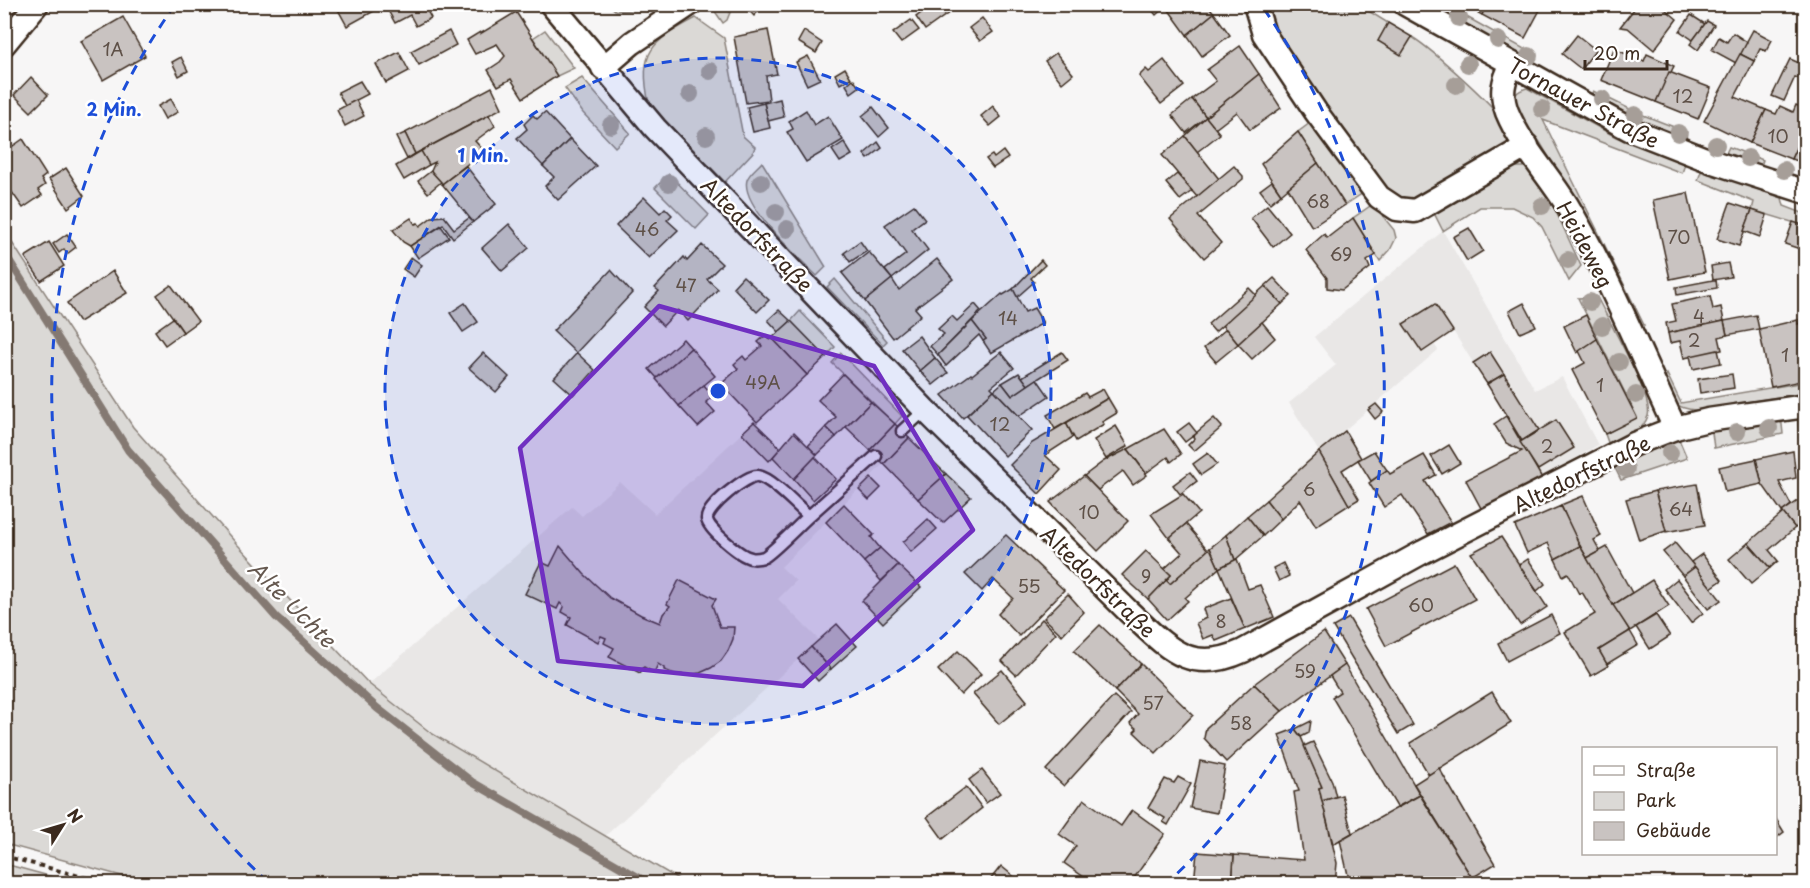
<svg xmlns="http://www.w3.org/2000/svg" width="1810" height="888" font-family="'Playpen Sans',sans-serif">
	<rect width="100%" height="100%" fill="#f7f6f6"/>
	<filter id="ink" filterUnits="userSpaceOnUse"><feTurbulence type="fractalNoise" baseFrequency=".0167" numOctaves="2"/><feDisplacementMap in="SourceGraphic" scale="12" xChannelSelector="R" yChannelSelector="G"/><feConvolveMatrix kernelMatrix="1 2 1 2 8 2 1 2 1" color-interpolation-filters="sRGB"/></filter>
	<g filter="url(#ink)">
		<g fill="#e9e7e6">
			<path d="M1443 231 1535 390 1562 377 1598 445 1542 478 1520 442 1522 440 1453 331 1434 344 1438 350 1319 452 1289 403 1336 365 1314 337Z"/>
			<path d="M895 424 909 438 781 567 796 581 778 599 819 640 604 837 431 733 369 684 572 507 582 516 620 482 655 514 742 433 769 460 773 457 813 500 870 450Z"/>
		</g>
		<g fill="#dbd9d6" stroke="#8b827a" stroke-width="1.5">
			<path d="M609 5H645L631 10 616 11Z"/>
			<path d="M714 5H733L727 20 723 23 714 10Z"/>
			<path d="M1262 5H1359L1388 23 1378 41 1412 37C1430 48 1501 110 1508 128 1511 136 1507 144 1503 150L1417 199 1401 201 1391 198 1279 47Z"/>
			<path d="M1454 10 1535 55 1531 64 1450 17Z"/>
			<path d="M696 18 724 38 743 136 755 147 753 152 725 182 649 104C638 51 651 42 696 18Z"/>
			<path d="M545 30 574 68 557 76 533 38Z"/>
			<path d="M582 78 630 133 615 147 583 113 565 88Z"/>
			<path d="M1527 88 1616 137 1685 164 1682 173 1543 120 1644 325H1631C1602 265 1576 201 1541 144 1533 131 1515 120 1513 103 1512 94 1520 90 1527 88Z"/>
			<path d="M1593 91 1638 113 1687 132 1686 140 1624 115 1590 97Z"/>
			<path d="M1314 120 1363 193 1345 205 1298 132Z"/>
			<path d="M1729 147 1763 160 1761 166 1726 153Z"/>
			<path d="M762 162 826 267 817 276C800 259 740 205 747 180 749 173 758 167 762 162Z"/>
			<path d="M1515 167H1527L1542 181 1581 266 1569 281 1542 227 1533 217 1512 207H1480L1443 231 1432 209Z"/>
			<path d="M1702 169 1782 198 1784 206 1805 214V226L1752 210 1754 202 1698 180Z"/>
			<path d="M669 174 709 215 696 229 655 188Z"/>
			<path d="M1373 204 1394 230 1396 238 1390 250 1380 261 1353 218Z"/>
			<path d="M5 232 133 427 236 543 369 684 431 733 685 883H147L5 844Z"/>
			<path d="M835 279 887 341 883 345 827 287Z"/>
			<path d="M1597 297C1607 318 1654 398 1648 416 1642 433 1624 440 1610 448L1605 434 1637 417 1578 298Z"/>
			<path d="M800 311 835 347 826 357 791 321Z"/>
			<path d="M841 353 902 416 895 424 832 363Z"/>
			<path d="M1667 374 1681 403 1805 382V393L1695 410C1674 408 1672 400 1660 385Z"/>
			<path d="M1805 412V437L1799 438 1797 413Z"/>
			<path d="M1781 415 1783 434 1714 448 1711 425Z"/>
			<path d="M1678 437 1687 458 1621 480 1614 466Z"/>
			<path d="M5 864 75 883H5Z"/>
		</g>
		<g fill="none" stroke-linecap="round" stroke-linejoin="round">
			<path stroke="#847972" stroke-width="8" d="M4 252 128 450 276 617 377 708 472 782 650 884"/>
		</g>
		<g fill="#c9c3c1" stroke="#3b2a1e" stroke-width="1.5">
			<path d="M202 4H216L205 10Z"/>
			<path d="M335 4H352L353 7 357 4H373L376 10 347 26Z"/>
			<path d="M373 4H386L376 10Z"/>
			<path d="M418 4 421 9 425 7 431 18 416 26 410 15 395 23 385 5Z"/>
			<path d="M743 4H765L754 16Z"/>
			<path d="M933 4H949L953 10 925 30 916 17Z"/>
			<path d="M1147 4H1168L1156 15Z"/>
			<path d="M1168 4H1207L1214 13 1187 35 1166 6Z"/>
			<path d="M1462 4H1487L1482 15Z"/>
			<path d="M1487 4H1534L1541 8 1525 38 1482 15Z"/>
			<path d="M1638 4 1645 7 1647 4H1659L1677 19 1654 50 1628 28 1620 27Z"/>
			<path d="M516 12 557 76 523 98 511 79 498 86 488 70 500 62 505 56 497 44 475 54 467 40 480 32V34Z"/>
			<path d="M1214 13 1230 35 1202 56 1187 35Z"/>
			<path d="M1691 15 1705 24 1693 40 1680 31Z"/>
			<path d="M123 17 145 56 103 80 81 41Z"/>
			<path d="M982 18 993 32 980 41 969 28Z"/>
			<path d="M911 20 919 30 901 43 893 33Z"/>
			<path d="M1707 21 1714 25 1698 50 1690 44Z"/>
			<path d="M1388 23 1412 37 1401 55 1378 41Z"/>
			<path d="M768 30 777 74 766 76 769 100 746 103 734 37Z"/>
			<path d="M1753 30 1772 40 1766 51 1760 49 1754 61 1740 54Z"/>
			<path d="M449 31 456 45 419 65 411 51Z"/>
			<path d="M804 31 822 43 816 53 798 42Z"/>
			<path d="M1733 33 1747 42 1736 63 1712 50 1719 37 1727 42Z"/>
			<path d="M1577 35 1596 50 1581 69 1562 54Z"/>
			<path d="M1240 46 1259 74 1206 117 1192 99 1216 81 1207 70Z"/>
			<path d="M1614 49 1644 61 1647 54 1674 66 1656 102 1601 80Z"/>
			<path d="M399 52 409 71 386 83 376 64Z"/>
			<path d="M1056 53 1073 74 1062 83 1045 61Z"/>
			<path d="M1740 54 1754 61 1735 97 1766 110 1750 143 1704 121Z"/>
			<path d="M808 56 820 79 807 85 796 62Z"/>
			<path d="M181 57 188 71 179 76 172 62Z"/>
			<path d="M1790 59 1806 66V81L1795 77 1784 101 1772 96Z"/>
			<path d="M1164 60 1184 86 1161 104 1139 76 1146 69 1149 72Z"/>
			<path d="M845 68 851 78 840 84 835 74Z"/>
			<path d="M1669 72 1711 88 1698 119 1656 102Z"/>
			<path d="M1259 74 1281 108 1250 130 1237 112 1215 129 1206 117Z"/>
			<path d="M31 77 48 95 31 112 14 95Z"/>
			<path d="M853 79 859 87 851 93 846 85Z"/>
			<path d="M360 81 368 94 345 106 338 92Z"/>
			<path d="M492 87 502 108 415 154 405 133Z"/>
			<path d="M171 99 178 112 165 119 158 106Z"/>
			<path d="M780 99 784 117 768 121 764 103Z"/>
			<path d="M1192 99 1206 117 1186 133 1172 115Z"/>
			<path d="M356 100 364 116 345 126 337 110Z"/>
			<path d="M764 103 770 128 753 132 747 107Z"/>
			<path d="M1796 105 1806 109V127L1791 159 1750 143 1766 110 1776 114 1780 106 1793 112Z"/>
			<path d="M993 106 1001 117 990 126 981 116Z"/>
			<path d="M873 107 889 128 879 137 862 116Z"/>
			<path d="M806 110 814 125 828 116 843 140 806 162 787 132 793 129 789 121Z"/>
			<path d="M545 112 570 139 543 166 517 138 527 129 524 124 533 115 537 119Z"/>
			<path d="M489 115 495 126 475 141 484 151 442 184 431 171 435 162 429 165 421 151Z"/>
			<path d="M1206 117 1220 134 1197 152 1185 136Z"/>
			<path d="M1806 127V163L1791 159Z"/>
			<path d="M1298 132 1318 163 1281 194 1261 164Z"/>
			<path d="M405 133 415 154 407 159 396 137Z"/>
			<path d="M1185 136 1219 179 1197 197 1162 155Z"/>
			<path d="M23 139 46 175 41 179 45 185 38 190 42 195 23 208 4 181V148L9 145 13 146Z"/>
			<path d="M570 139 596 166 558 200 545 186 554 177 543 166Z"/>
			<path d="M844 142 852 155 840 162 832 150Z"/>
			<path d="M878 142 882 148 868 159 864 154Z"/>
			<path d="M421 151 429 165 404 180 396 166Z"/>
			<path d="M1003 151 1008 158 993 168 986 159 992 155 994 158Z"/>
			<path d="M1318 163 1345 205 1312 227 1288 188Z"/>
			<path d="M466 166 496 204 473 222 442 184Z"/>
			<path d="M1234 166 1243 176V179L1198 216 1221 243 1204 258 1170 219Z"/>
			<path d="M66 168 84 196 68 208 49 179Z"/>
			<path d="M431 171 441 182 428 193 418 181Z"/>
			<path d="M1177 174 1192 191 1180 200 1166 183Z"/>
			<path d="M1272 181 1281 194 1270 203 1260 190Z"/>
			<path d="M1688 193 1705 272 1670 279 1653 200Z"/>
			<path d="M644 197 660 213 665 208 672 215 667 220 678 230 649 258 616 226Z"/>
			<path d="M1730 203 1752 210 1739 246 1717 239Z"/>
			<path d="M914 205 925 219 912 229 928 250 892 279 885 270 906 254 885 225Z"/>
			<path d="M1267 205 1290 233 1273 247 1251 218Z"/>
			<path d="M1752 210 1767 215 1760 237 1744 231Z"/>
			<path d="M444 216 454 229 469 218 473 222 453 238 443 224 410 246 403 242 393 230 411 218 415 224 418 223 420 226 432 217Z"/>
			<path d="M1353 218 1376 255 1367 261 1370 268 1342 290 1327 288V278L1306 250 1324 234 1327 238Z"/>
			<path d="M1793 222 1806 226V251L1785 244Z"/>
			<path d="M509 224 529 248 502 271 482 248Z"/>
			<path d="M441 226 449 237 418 258 410 246Z"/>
			<path d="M1469 228 1483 251 1467 261 1453 237Z"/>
			<path d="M67 234 76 247 67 254 64 249 59 253 53 244Z"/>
			<path d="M860 241 867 251 850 262 844 253Z"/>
			<path d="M49 242 64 266 41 281 25 257Z"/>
			<path d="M702 245 722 264 707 279 718 289 688 321 678 310 663 326 644 307 659 291 655 288 684 257 687 261Z"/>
			<path d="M869 252 892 279 865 301 842 273Z"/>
			<path d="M411 257 422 265 414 277 403 269Z"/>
			<path d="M937 259 953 279 915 308 921 315 893 338 865 301 892 279 899 290Z"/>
			<path d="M1041 260 1045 265 1031 278 1034 282 1017 297 1013 289Z"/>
			<path d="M1728 263 1731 277 1713 280 1711 266Z"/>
			<path d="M611 270 632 293 576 353 553 331Z"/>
			<path d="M113 271 127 293 79 322 67 303Z"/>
			<path d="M743 276 769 300 757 312 733 287Z"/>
			<path d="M1274 278 1291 296 1282 304 1265 286Z"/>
			<path d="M1713 280H1716L1717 288 1677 295 1676 287Z"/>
			<path d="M171 285 198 321 183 332 157 295Z"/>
			<path d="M1265 286 1282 304 1238 344 1222 325Z"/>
			<path d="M1249 288 1256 295 1215 332 1208 324Z"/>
			<path d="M1013 289 1025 312 1034 308 1043 323 991 353 983 341 986 339 972 321 1002 294 1003 295Z"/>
			<path d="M1710 296 1713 309 1721 307 1724 321 1668 333 1666 323 1676 321 1672 304Z"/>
			<path d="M465 303 478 322 463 332 450 313Z"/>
			<path d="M1524 303 1536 326 1520 333 1509 311Z"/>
			<path d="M975 304 981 311 938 355 930 346 944 334 938 329 952 316 957 321Z"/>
			<path d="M1435 304 1453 331 1422 352 1403 324Z"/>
			<path d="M779 310 791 321 779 332 768 320Z"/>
			<path d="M1586 315 1597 339 1577 353 1564 326Z"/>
			<path d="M1756 315 1759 329 1727 335 1724 321Z"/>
			<path d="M173 318 183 332 165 345 155 331Z"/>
			<path d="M1798 320V324L1806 322V380L1771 387 1759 329Z"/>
			<path d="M791 321 826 357 807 375 772 338Z"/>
			<path d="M972 321 986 339 983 341 979 335 946 366 938 355Z"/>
			<path d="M1724 321 1727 335 1719 337 1722 350 1684 358 1680 341 1670 343 1668 333Z"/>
			<path d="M1262 322 1275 338 1252 359 1238 344Z"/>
			<path d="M1226 329 1238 344 1216 362 1204 348Z"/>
			<path d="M766 335 770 340 772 338 807 375 757 422 721 384 738 369 734 364 743 356 746 360 762 346 758 342Z"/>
			<path d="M919 336 935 358 920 371 902 349Z"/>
			<path d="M683 339 691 348 657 378 649 369Z"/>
			<path d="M1597 339 1637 418 1605 434 1572 370 1585 363 1579 351Z"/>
			<path d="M691 348 715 376 679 406 656 379Z"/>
			<path d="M1718 350 1721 363 1693 369 1690 356Z"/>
			<path d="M1001 352 1014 368 991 387 994 390 963 418 942 395 971 374 972 375Z"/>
			<path d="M1062 352 1068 360 1028 385 1022 377Z"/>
			<path d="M1490 352 1504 374 1487 384 1473 363Z"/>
			<path d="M483 353 509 377 496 392 469 368Z"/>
			<path d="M577 353 595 370 573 395 554 378Z"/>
			<path d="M935 358 948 373 933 385 920 371Z"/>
			<path d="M1019 373 1028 385 1012 396 1002 383Z"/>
			<path d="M843 374 871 402 836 437 826 427 836 417 818 400Z"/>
			<path d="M1504 374 1539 430 1522 441 1487 384Z"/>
			<path d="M1732 374 1734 388 1700 393 1698 379Z"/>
			<path d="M1037 379 1049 396 1019 416 994 390 1002 383 1012 396Z"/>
			<path d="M704 385 713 396 706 402 715 412 698 427 679 406Z"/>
			<path d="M1103 389 1108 398 1055 429 1047 415 1085 393 1088 397Z"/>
			<path d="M994 390 1032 430 1005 456 967 415Z"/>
			<path d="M1108 398 1117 413 1102 422 1104 424 1076 441 1066 423Z"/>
			<path d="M871 402 895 424 870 450 846 427Z"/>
			<path d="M1376 404 1383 412 1375 419 1368 410Z"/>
			<path d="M1506 416 1542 478 1482 510 1466 480 1522 451 1506 443 1494 424Z"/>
			<path d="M1214 418 1222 427 1194 451 1188 445 1195 438 1194 436 1196 433Z"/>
			<path d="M1556 420 1574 448 1538 470 1520 442Z"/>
			<path d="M754 422 781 448 769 461 742 433Z"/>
			<path d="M1066 423 1073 437 1045 455 1061 470 1039 494 1010 465 1032 443Z"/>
			<path d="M1189 423 1197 433 1185 442 1177 432Z"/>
			<path d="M895 424 909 438 884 464 870 450Z"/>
			<path d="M1116 426 1128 446 1106 459 1094 440Z"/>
			<path d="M826 427 836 437 817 455 808 446Z"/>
			<path d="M1164 429 1181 454 1171 462 1168 457 1146 473 1128 449Z"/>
			<path d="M1345 431 1361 458 1342 470 1359 499 1349 505 1319 452Z"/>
			<path d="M794 432 817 455 794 479 773 457Z"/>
			<path d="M909 438 946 474 918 499 884 464Z"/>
			<path d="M1449 445 1460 463 1442 474 1431 456Z"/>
			<path d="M1806 448V472H1805L1800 450Z"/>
			<path d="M1128 449 1147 475 1133 485 1123 471 1098 490 1084 476 1104 461Z"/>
			<path d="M1374 451 1387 470 1371 481 1358 460Z"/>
			<path d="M1793 451 1796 478 1779 482 1791 505 1782 512 1762 484 1756 459Z"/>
			<path d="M1319 452 1349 505 1316 526 1300 500 1281 519 1266 500Z"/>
			<path d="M1208 453 1217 464 1201 475 1193 464Z"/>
			<path d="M1424 455 1436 475 1425 481 1451 522 1428 534 1402 495 1384 507 1369 483 1387 470 1390 474Z"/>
			<path d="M815 457 836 479 813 500 794 479Z"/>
			<path d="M1756 459 1762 484 1725 492 1719 467Z"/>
			<path d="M1190 472 1197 481 1180 494 1173 485Z"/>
			<path d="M946 474 971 497 943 523 918 499Z"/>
			<path d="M1084 476 1128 521 1098 551 1050 502Z"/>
			<path d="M871 478 881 488 869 500 859 490Z"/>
			<path d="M1697 484 1705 525 1666 532 1655 491Z"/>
			<path d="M1655 491 1666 531 1639 540 1626 499Z"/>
			<path d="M1183 494 1199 513 1169 538 1151 514Z"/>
			<path d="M1583 496 1601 536 1594 540 1600 551 1587 558 1573 534 1561 505Z"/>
			<path d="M1266 500 1281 519 1263 536 1247 516Z"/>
			<path d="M1798 501 1806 512V520L1795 528 1782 512Z"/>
			<path d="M844 504 874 535 871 537 880 548 864 562 826 522Z"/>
			<path d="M1561 506 1580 546 1555 559 1548 543 1527 553 1515 526Z"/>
			<path d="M1783 513 1795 528 1769 550 1778 561 1770 568 1748 543Z"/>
			<path d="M1247 516 1263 536 1235 560 1226 535Z"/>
			<path d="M928 519 937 529 911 552 903 542Z"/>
			<path d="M1186 524 1208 550 1170 584 1166 580 1171 575 1164 569 1182 553 1169 538Z"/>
			<path d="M1006 535 1064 590 1019 636 998 614 1013 598 993 579 982 591 965 574Z"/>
			<path d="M1226 535 1235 560 1219 568 1210 548Z"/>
			<path d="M1501 537 1547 607 1520 625 1471 553Z"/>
			<path d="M1675 543 1695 567 1683 576 1663 552Z"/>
			<path d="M1748 543 1770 568 1751 584 1729 559Z"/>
			<path d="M560 546 584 574 610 598 641 615 660 623 663 614 670 606 667 604 679 580 716 599 712 605 720 627H734L733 639 728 651 721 661 711 668 700 673 688 675 675 674 664 670V668L658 664 654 673 644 667 640 673 609 657 614 648 604 643 606 638 601 636 598 642 567 625 571 617 562 612 564 607 560 603 557 609 525 594 541 562 550 566Z"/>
			<path d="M1580 546 1630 631 1599 650 1608 666 1591 676 1565 632 1595 614 1582 592 1579 594 1568 573 1563 576 1555 559Z"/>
			<path d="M1607 547 1632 593 1613 605 1587 558Z"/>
			<path d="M880 548 898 565 881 581 864 562Z"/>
			<path d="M1210 548 1219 568 1185 598 1188 601 1167 620 1148 599 1166 580 1170 584Z"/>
			<path d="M1146 551 1171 575 1148 599 1122 575Z"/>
			<path d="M1702 554 1722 580 1711 588 1691 562Z"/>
			<path d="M1237 559 1248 589 1260 585 1274 617 1245 629 1219 568Z"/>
			<path d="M1528 559 1545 584 1537 591 1519 565Z"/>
			<path d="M1283 563 1289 576 1279 581 1273 568Z"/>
			<path d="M1454 563 1475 599 1386 646 1366 609Z"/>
			<path d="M898 565 921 587 883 623 862 601Z"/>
			<path d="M1695 567 1721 600 1708 609 1683 576Z"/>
			<path d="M1677 579 1703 613 1691 623 1665 589Z"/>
			<path d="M1652 580 1669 606 1630 631 1613 605Z"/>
			<path d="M1068 594 1084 612 1062 635 1044 618Z"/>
			<path d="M1231 598 1245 629 1216 641 1213 635 1203 639 1196 623 1206 618 1203 609Z"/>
			<path d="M1551 615 1560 633 1507 661 1498 643Z"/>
			<path d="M1656 615 1670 636 1650 649 1636 627Z"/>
			<path d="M1349 618 1413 725 1398 734 1333 627Z"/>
			<path d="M1042 619 1056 633 1016 675 1002 661Z"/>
			<path d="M837 624 857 646 831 669 811 647Z"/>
			<path d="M1100 625 1141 664 1115 691 1074 651Z"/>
			<path d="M1630 631 1638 645 1607 664 1599 650Z"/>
			<path d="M1324 632 1345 665 1282 711 1254 684Z"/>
			<path d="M811 647 831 669 818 681 798 659Z"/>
			<path d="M958 651 981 674 961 695 938 670Z"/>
			<path d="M1806 655V670L1799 658Z"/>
			<path d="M1141 664 1193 715 1156 753 1134 732 1137 729 1130 723 1138 714 1115 691Z"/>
			<path d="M1345 665 1420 795 1397 807 1332 697 1340 692 1330 676Z"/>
			<path d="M1002 670 1027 701 999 724 973 694Z"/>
			<path d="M1254 684 1282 711 1226 762 1204 738 1206 728Z"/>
			<path d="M1492 692 1511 723 1429 775 1410 743Z"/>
			<path d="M1114 696 1131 712 1064 786 1046 770Z"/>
			<path d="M1311 721 1309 733 1301 737 1295 729Z"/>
			<path d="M1295 729 1301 737 1322 787 1319 788 1337 863 1335 884H1232L1234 855 1304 860 1294 792 1299 791 1279 735Z"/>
			<path d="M1313 742 1332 781 1336 797 1322 801 1319 788 1322 787 1304 746Z"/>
			<path d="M1200 761 1225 766 1217 813 1190 808Z"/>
			<path d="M1439 768 1495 864 1472 878 1414 784Z"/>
			<path d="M982 770 1000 793 986 803 969 780Z"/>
			<path d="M1178 777 1191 784 1168 825 1163 822 1165 818 1148 808 1165 779 1174 783Z"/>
			<path d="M966 787 982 808 943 839 927 817Z"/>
			<path d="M1342 795 1352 833 1333 844 1322 801Z"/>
			<path d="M1420 795 1472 878 1463 884H1413L1409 876 1397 884H1350L1340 840Z"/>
			<path d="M1084 799 1121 826 1132 810 1165 834 1130 884H1094L1064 863 1076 846 1059 834Z"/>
			<path d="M1776 819 1784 832 1776 838Z"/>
			<path d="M1197 852 1234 855 1232 884H1194Z"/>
			<path d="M1001 866 1023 884H994L990 880Z"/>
		</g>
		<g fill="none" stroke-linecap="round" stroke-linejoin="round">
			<g stroke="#3b2a1e" stroke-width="15">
				<g id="lane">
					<path d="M902 431 925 410"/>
					<path d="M809 516C799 525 774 551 764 557 760 558 754 559 751 558 740 556 708 529 707 519 706 508 747 474 758 476 773 479 797 506 809 516L876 456"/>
				</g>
			</g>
			<g stroke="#3b2a1e" stroke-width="27">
				<g id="street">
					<path d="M551 4 655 128 925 410 1128 611C1166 646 1188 676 1243 651L1423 552 1634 444 1675 428 1708 420 1806 406"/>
					<path d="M1255 4 1264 34 1316 112 1379 197 1397 209 1415 211 1527 146"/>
					<path d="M1405 4 1629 129 1713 162 1806 192"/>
					<path d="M4 44 37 4"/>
					<path d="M1512 64C1503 81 1500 93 1507 112 1521 146 1548 174 1567 205 1609 276 1640 354 1675 428"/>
					<path d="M603 68 632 43 690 4"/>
				</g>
			</g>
			<path stroke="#3b2a1e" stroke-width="4" stroke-dasharray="4.5 4.5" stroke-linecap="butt" d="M4 856 109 884"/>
			<use href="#lane" stroke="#fff" stroke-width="10"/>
			<use href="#street" stroke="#fff" stroke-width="22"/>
		</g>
		<g fill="#a69e98">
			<circle cx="1459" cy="18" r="9"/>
			<circle cx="1498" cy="40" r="9"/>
			<circle cx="1529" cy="56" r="9"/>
			<circle cx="1468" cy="64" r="9"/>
			<circle cx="710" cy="71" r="9"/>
			<circle cx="1456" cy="85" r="9"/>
			<circle cx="690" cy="94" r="9"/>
			<circle cx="1602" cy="99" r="9"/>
			<circle cx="1542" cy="109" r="9"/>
			<circle cx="1635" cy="115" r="9"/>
			<circle cx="611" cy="125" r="9"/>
			<circle cx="1678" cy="133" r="9"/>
			<circle cx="706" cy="136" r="9"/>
			<circle cx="1716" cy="145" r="9"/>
			<circle cx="1748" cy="158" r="9"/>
			<circle cx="1784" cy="170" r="9"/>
			<circle cx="761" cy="182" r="9"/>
			<circle cx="669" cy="183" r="9"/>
			<circle cx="1542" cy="206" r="9"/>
			<circle cx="776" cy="212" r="9"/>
			<circle cx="787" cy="229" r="9"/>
			<circle cx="1568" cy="260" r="9"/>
			<circle cx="1590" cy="302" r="9"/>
			<circle cx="1602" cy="326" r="9"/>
			<circle cx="1619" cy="362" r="9"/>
			<circle cx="1636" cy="395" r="9"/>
			<circle cx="1769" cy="428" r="9"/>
			<circle cx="1737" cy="432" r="9"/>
			<circle cx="1670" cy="453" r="9"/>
			<circle cx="1626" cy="469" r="9"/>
		</g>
	</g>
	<path fill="#7b2cbf" fill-opacity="0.2" stroke="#7b2cbf" stroke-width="4.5" stroke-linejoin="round" d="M659 306 874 366 973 530 803 686 558 661 520 448Z"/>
	<circle cx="718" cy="391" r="333" fill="#1d4ed8" fill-opacity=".12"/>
	<g fill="none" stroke="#1d4ed8" stroke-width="3" stroke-dasharray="10 8">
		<circle cx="718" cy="391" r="333"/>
		<path d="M268 882A666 666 0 0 1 172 9M1264 9A666 666 0 0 1 1168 882"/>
	</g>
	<g text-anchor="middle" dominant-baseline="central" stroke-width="5" stroke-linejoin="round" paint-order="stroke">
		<g font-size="18" fill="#5e5047">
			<text x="113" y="48">1A</text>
			<text x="1683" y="95">12</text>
			<text x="1778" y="135">10</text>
			<text x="1318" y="200">68</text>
			<text x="647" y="228">46</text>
			<text x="1679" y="236">70</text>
			<text x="1341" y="253">69</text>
			<text x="686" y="284">47</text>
			<text x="1699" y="315">4</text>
			<text x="1008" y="317">14</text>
			<text x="1694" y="339">2</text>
			<text x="1785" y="354">1</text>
			<text x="763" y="381">49A</text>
			<text x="1600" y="384">1</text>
			<text x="1000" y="423">12</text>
			<text x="1547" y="445">2</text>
			<text x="1309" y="488">6</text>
			<text x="1681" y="508">64</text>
			<text x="1089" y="511">10</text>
			<text x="1146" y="575">9</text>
			<text x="1029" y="585">55</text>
			<text x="1421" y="604">60</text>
			<text x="1221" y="620">8</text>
			<text x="1305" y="670">59</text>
			<text x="1153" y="702">57</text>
			<text x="1241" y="722">58</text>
		</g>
		<g font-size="21" fill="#3b2a1e" stroke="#fff">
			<text transform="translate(1584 102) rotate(28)">Tornauer Straße</text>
			<text transform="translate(758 234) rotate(46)">Altedorfstraße</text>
			<text transform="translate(1586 244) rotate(62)">Heideweg</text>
			<text transform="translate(1581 473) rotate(-26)">Altedorfstraße</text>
			<text transform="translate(1099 581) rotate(44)">Altedorfstraße</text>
		</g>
		<g font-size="22" font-style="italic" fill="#65584f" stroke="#fff">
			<text transform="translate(293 603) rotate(45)">Alte Uchte</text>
		</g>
	</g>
	<circle cx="718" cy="391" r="9" fill="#1d4ed8" stroke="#fff" stroke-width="3"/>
	<g font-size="18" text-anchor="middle" font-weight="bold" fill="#1d4ed8" stroke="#fff" stroke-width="5" stroke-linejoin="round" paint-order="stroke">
		<text x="114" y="116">2 Min.</text>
		<text x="483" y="162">1 Min.</text>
	</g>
	<rect width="1810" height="888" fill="none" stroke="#fff" stroke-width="24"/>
	<rect x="12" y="12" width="1786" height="864" fill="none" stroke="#3b2a1e" stroke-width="2" filter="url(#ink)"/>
	<rect x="1582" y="747" width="195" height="108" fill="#ffffff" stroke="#b1aaa5" stroke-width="1.5"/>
	<rect x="1594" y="766" width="30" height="9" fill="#ffffff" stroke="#b1aaa5" stroke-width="1.5"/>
	<text x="1636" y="777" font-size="18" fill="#3b2a1e">Straße</text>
	<rect x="1594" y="792" width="30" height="18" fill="#dbd9d6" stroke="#b1aaa5" stroke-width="1.5"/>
	<text x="1636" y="807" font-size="18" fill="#3b2a1e">Park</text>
	<rect x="1594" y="822" width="30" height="18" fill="#c9c3c1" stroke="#b1aaa5" stroke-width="1.5"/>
	<text x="1636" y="837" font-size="18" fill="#3b2a1e">Gebäude</text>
	<g transform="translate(63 825) rotate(53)" stroke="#ffffff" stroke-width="4.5" paint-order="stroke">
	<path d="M0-4.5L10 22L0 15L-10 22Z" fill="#3b2a1e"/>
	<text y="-9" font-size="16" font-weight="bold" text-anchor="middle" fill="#3b2a1e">N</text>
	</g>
	<path d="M1585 60v9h82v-9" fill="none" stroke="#3b2a1e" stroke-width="3"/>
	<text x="1594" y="60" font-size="18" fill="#3b2a1e" stroke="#ffffff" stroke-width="4.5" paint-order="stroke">20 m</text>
</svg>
